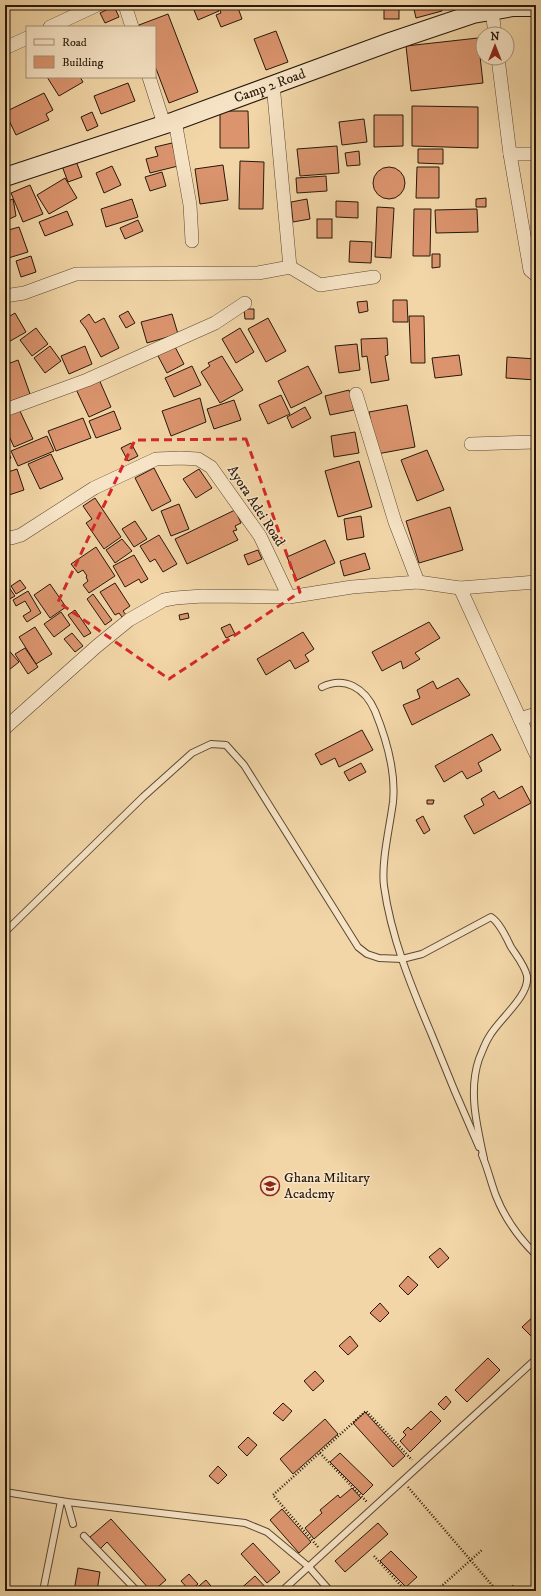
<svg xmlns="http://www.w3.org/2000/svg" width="541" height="1596" font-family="'IM FELL DW Pica',serif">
	<rect width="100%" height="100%" fill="#f2d6a7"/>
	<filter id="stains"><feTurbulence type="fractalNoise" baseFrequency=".005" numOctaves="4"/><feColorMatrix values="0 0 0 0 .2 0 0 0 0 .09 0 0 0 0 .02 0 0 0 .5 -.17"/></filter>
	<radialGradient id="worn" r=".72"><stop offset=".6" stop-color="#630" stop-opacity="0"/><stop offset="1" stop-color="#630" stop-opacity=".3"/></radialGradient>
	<g fill="#db946e" stroke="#27180b">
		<path d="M5 5H16L5 9Z"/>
		<path d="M192 5H216L219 11 198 20Z"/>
		<path d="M218 5H237L242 19 221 27 216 15 221 13Z"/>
		<rect x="384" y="5" width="15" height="14"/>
		<path d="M413 5H441L442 11 416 18Z"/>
		<path d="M114 6 119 17 105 23 100 13Z"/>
		<path d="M168 14 198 92 169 103 155 66V27H140L139 25Z"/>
		<path d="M276 31 288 62 266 70 254 39Z"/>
		<path d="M478 38 483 83 411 91 406 46Z"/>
		<path d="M47 77H80L83 82 59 96Z"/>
		<path d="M128 83 135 101 101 114 94 96Z"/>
		<path d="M44 93 53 110 46 114 49 120 16 135 5 112Z"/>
		<path d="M412 106 478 107V148L412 146Z"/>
		<path d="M220 111H248L249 148H220Z"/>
		<path d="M92 112 98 126 87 131 81 117Z"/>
		<path d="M374 115H403V146L374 147Z"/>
		<path d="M364 119 367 142 342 145 339 122Z"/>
		<path d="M172 143 178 166 150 173 146 159 158 156 155 147Z"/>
		<path d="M337 146 339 173 300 176 297 149Z"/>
		<path d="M418 149H443V164L418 163Z"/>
		<path d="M359 151 360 165 347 166 345 153Z"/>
		<path d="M76 161 82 177 68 182 62 166Z"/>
		<path d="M240 161 264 162 263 209H239Z"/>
		<path d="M223 165 228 200 200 204 195 169Z"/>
		<path d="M112 166 121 185 104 193 96 173Z"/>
		<circle cx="389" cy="183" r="16"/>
		<path d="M417 167H439V198H416Z"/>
		<path d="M162 172 166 186 150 191 145 177Z"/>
		<path d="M326 176 327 191 297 193 296 178Z"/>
		<path d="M65 178 77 198 49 214 37 195Z"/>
		<path d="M30 185 43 214 23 222 11 193Z"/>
		<path d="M486 198V207H476V199Z"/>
		<path d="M13 199 16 216 5 221V202Z"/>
		<path d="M132 199 138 217 106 227 101 209Z"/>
		<path d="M307 199 310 219 293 222 291 202Z"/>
		<path d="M336 201 358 202V218L336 217Z"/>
		<path d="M377 207 394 208 391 258 375 257Z"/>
		<path d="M414 209H431L430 256H413Z"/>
		<path d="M477 209 478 232 436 233 435 210Z"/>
		<path d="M67 211 73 225 45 236 39 222Z"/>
		<rect x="317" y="219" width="15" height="19"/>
		<path d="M138 220 143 231 125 239 120 228Z"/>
		<path d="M19 227 28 252 5 259V231Z"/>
		<path d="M350 241 372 242 371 263 349 262Z"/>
		<path d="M432 254H440V267L432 268Z"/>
		<path d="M31 256 36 272 21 277 16 261Z"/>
		<path d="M393 300H407L408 322H393Z"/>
		<path d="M367 301 368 311 359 313 357 302Z"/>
		<path d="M244 309H254V319H245Z"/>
		<path d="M128 311 135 323 126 328 119 316Z"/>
		<path d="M15 313 26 332 5 344V319Z"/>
		<path d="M89 314 95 323 104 318 119 348 101 357 86 329 80 321Z"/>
		<path d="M172 314 178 334 147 343 141 322Z"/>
		<path d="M409 316H424L425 363H411Z"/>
		<path d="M268 318 286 351 266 362 248 329Z"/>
		<path d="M36 328 48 344 32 356 20 340Z"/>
		<path d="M240 328 254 352 236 363 222 339Z"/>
		<path d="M387 338 388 355 385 356 389 380 371 383 367 356 362 357 361 339Z"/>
		<path d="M357 344 360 370 339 373 335 346Z"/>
		<path d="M174 345 184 364 167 373 157 354Z"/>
		<path d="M50 346 61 361 45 373 34 358Z"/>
		<path d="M85 346 92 364 69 374 61 356Z"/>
		<path d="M459 355 462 375 435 378 432 358Z"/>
		<path d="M222 356 243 390 220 403 201 372 210 366 208 363Z"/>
		<path d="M507 357 536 359V380L506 378Z"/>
		<path d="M18 360 30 394 6 403 5 365Z"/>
		<path d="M192 366 201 385 174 397 165 378Z"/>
		<path d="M308 366 322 393 291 408 278 381Z"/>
		<path d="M98 377 111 407 89 417 75 387Z"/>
		<path d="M349 390 354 410 330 415 325 396Z"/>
		<path d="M281 395 290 414 268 424 259 405Z"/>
		<path d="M200 398 206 422 171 436 162 411Z"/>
		<path d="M234 400 241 420 214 429 207 409Z"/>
		<path d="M407 405 415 447 377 454 369 412Z"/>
		<path d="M305 407 311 418 292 428 287 417Z"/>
		<path d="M19 409 33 439 14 447 5 427V416Z"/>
		<path d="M114 411 121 429 96 438 89 421Z"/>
		<path d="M83 418 91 438 56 451 48 431Z"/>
		<path d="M355 432 359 453 334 457 331 436Z"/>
		<path d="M47 436 54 451 18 466 11 451Z"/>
		<path d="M131 443 138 456 128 461 121 448Z"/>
		<path d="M5 446 11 458 5 461Z"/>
		<path d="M427 450 444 490 417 501 401 460Z"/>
		<path d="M51 454 63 479 40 489 28 464Z"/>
		<path d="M359 461 372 507 338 517 325 471Z"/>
		<path d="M154 468 171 501 152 511 135 478Z"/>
		<path d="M17 469 24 490 6 496 5 473Z"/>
		<path d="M199 469 212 488 196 498 183 479Z"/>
		<path d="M95 498 121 537 104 549 86 523 92 519 83 506Z"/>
		<path d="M179 504 189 529 171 536 161 511Z"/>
		<path d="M450 507 463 550 419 563 406 521Z"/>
		<path d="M235 510 241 523 235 526 237 530 233 531 238 540 187 564 175 539Z"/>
		<path d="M361 516 364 537 347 540 344 519Z"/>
		<path d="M135 521 147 539 134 547 122 529Z"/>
		<path d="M159 535 177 564 163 572 155 559 150 562 140 546Z"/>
		<path d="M122 539 132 551 115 563 106 550Z"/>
		<path d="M325 540 335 563 297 580 287 557Z"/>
		<path d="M96 547 115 576 89 593 83 585 88 581 86 577 87 576 83 570 78 573 71 564Z"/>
		<path d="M258 550 262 559 248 565 244 555Z"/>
		<path d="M365 553 370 569 344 576 340 561Z"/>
		<path d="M134 555 148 579 141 583 139 579 125 587 113 566Z"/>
		<path d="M20 580 26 588 16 594 11 586Z"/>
		<path d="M115 583 130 606 123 611 127 616 122 617 119 613 115 615 100 592Z"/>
		<path d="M50 584 66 607 50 618 34 595Z"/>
		<path d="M8 586 15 596 8 600 5 596V588Z"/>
		<path d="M28 591 41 613 27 622 23 616 31 611 25 601 16 606 13 600Z"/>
		<path d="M93 594 112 620 105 625 87 599Z"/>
		<path d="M75 610 91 633 84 637 68 615Z"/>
		<path d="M61 612 70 625 54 637 44 624Z"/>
		<path d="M188 613 189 618 180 620 179 615Z"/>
		<path d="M429 622 440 638 415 653 420 659 403 669 401 661 382 671 372 652Z"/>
		<path d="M230 624 235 634 226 638 221 628Z"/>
		<path d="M35 627 52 654 36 664 19 637Z"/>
		<path d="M303 632 314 649 305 655 309 661 295 669 290 660 266 675 257 659Z"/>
		<path d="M72 633 83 646 75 652 64 639Z"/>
		<path d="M5 646 19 662 5 673Z"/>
		<path d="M25 648 38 667 28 674 15 654Z"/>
		<path d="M458 678 470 695 412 725 403 705 420 698 417 690 433 681 437 689Z"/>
		<path d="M533 683H536V702H535Z"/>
		<path d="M362 730 373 750 339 767 335 758 321 765 315 754Z"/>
		<path d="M492 734 501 750 478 763 482 771 467 779 462 771 444 782 435 766Z"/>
		<path d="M361 763 366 772 349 781 344 772Z"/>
		<path d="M522 786 531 803 474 834 464 816 484 805 481 799 494 791 499 799Z"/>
		<path d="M427 800H434L433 804H427Z"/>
		<path d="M423 816 430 830 424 834 416 820Z"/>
		<path d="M440 1248 449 1258 438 1268 429 1257Z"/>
		<path d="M408 1276 418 1285 408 1295 399 1286Z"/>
		<path d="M380 1303 389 1313 380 1322 370 1313Z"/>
		<path d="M536 1314V1337L534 1339 522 1327Z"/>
		<path d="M350 1336 358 1346 348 1355 339 1346Z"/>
		<path d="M488 1358 500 1370 467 1402 455 1390Z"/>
		<path d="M315 1371 324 1381 313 1391 304 1381Z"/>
		<path d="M446 1396 451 1402 444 1410 438 1404Z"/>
		<path d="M283 1403 292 1411 283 1421 273 1413Z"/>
		<path d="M431 1411 441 1421 410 1452 400 1441 406 1435 403 1432 408 1427 411 1430Z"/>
		<path d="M365 1412 405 1456 393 1467 353 1423Z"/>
		<path d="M325 1419 338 1434 293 1474 280 1459Z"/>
		<path d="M248 1437 257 1445 247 1456 238 1447Z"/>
		<path d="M340 1453 373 1485 363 1495 330 1462Z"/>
		<path d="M218 1466 227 1475 218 1484 209 1476Z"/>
		<path d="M352 1488 361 1498 314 1539 305 1528 322 1513 320 1510 338 1495 340 1498Z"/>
		<path d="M282 1509 311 1542 299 1553 270 1520Z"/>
		<path d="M111 1519 166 1580 153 1591H151L107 1542 100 1549 90 1537Z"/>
		<path d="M378 1523 388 1534 345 1572 335 1561Z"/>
		<path d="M253 1543 280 1572 267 1583 241 1554Z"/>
		<path d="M391 1551 417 1577 406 1587 380 1561Z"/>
		<path d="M78 1568 100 1572 97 1591H74Z"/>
		<path d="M189 1574 198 1584 190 1591 181 1581Z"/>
		<path d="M255 1576 269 1591H238Z"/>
		<path d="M206 1580 215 1591H193Z"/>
		<path d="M361 1587 365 1591H356Z"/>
	</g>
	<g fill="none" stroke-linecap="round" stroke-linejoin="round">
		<g stroke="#5a4832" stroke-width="8">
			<g id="lane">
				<path d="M322 687C345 676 365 688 375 711 386 738 396 772 393 802 390 826 381 862 384 886 391 937 411 986 431 1033 446 1071 462 1109 479 1147"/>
				<path d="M5 932 143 797 192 753 211 744 226 745 244 765 358 947 367 954 379 958 402 959 422 954 491 917C500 923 506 937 511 947 516 955 525 966 527 976 530 996 498 1020 489 1037 485 1043 482 1052 479 1059 468 1091 477 1126 484 1159"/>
				<path d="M482 1155C488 1169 491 1183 496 1196 505 1219 519 1238 536 1255"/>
				<path d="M5 1492 67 1502 245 1523 267 1532 309 1567 330 1591"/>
				<path d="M67 1502 73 1524"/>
				<path d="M84 1536 137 1591"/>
				<path d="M43 1591 61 1501"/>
				<path d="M282 1591 536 1359"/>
			</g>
		</g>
		<g stroke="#5a4832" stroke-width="14">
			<g id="street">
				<path d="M125 5 132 27"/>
				<path d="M492 11 495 34"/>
				<path d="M50 27 97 5"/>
				<path d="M5 48 27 38"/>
				<path d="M498 58 510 154 530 270 536 275"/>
				<path d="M149 77 164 124"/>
				<path d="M273 84 290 267"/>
				<path d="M175 121 190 205 192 241"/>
				<path d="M510 154H536"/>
				<path d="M5 296 24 293 76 274 258 273 290 267 320 285 374 277"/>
				<path d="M356 394 395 522 418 582"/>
				<path d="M5 410 87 380 215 323 245 303"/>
				<path d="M471 444 536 442"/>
				<path d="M5 536 11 538 21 535 94 488 156 459 181 458 198 459 211 467 260 536 289 597"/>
				<path d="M460 588 536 754"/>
				<path d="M520 719 536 714"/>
				<path d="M5 728 97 646 129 620 164 600 175 598 203 596 289 597 352 587 418 582 460 588 536 582"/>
			</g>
		</g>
		<g stroke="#27180b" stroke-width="20">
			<g id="secondary">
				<path id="s1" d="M5 177 175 121 390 42 473 14 513 7H536"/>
			</g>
		</g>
		<g stroke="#27180b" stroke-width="2.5" stroke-dasharray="1 2" stroke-linecap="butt">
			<path d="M320 1453 367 1502"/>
			<path d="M408 1487 497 1591"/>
			<path d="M318 1547 273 1495 366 1411 412 1460"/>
			<path d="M374 1556 406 1591"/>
			<path d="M436 1591 483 1549"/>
			<path d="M509 1591 514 1585"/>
		</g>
		<use href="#lane" stroke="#f7e4c6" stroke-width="6"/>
		<use href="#street" stroke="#f7e4c6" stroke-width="13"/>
		<use href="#secondary" stroke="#f7e4c6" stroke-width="18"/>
	</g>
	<path fill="none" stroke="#d62828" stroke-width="3" stroke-dasharray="8 5" stroke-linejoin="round" d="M246 439 300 592 169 679 58 602 135 440Z"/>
	<defs>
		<g id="school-ring" transform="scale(1)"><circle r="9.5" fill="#f7e4c6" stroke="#8f2418" stroke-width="1.5"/><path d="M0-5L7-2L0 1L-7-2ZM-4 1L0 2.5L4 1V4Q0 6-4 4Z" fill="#8f2418"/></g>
	</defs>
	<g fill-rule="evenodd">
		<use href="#school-ring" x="270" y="1186"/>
	</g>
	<g text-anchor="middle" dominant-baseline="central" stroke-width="3" stroke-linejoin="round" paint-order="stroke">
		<g font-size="14" fill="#27180b" stroke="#f7e4c6">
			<text stroke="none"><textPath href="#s1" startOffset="280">Camp 2 Road</textPath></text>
			<text transform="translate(256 506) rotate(57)">Ayora Adei Road</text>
		</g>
		<g font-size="14" fill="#27180b" stroke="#f7e4c6" text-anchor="start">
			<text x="284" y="1178">Ghana Military<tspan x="284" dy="16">Academy</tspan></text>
		</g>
	</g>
	<rect width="541" height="1596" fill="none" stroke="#f2d6a7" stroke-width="20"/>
	<rect x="6" y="6" width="529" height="1584" fill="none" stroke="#27180b" stroke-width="2"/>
	<rect x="10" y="10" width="521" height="1576" fill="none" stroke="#27180b"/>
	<rect x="26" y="26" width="130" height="52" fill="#f7e4c6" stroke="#a4927b"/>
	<rect x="34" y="39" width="20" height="6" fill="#f7e4c6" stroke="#a4927b"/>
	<text x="62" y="46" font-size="12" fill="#27180b">Road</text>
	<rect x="34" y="56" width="20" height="12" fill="#db946e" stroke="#a4927b"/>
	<text x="62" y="66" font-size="12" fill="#27180b">Building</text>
	<g transform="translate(495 46)"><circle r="19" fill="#f7e4c6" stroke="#a4927b"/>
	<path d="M0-3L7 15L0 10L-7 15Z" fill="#8f2418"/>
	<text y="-6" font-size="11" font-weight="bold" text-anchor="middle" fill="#27180b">N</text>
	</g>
	<rect width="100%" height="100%" filter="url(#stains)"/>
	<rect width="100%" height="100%" fill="url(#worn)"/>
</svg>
